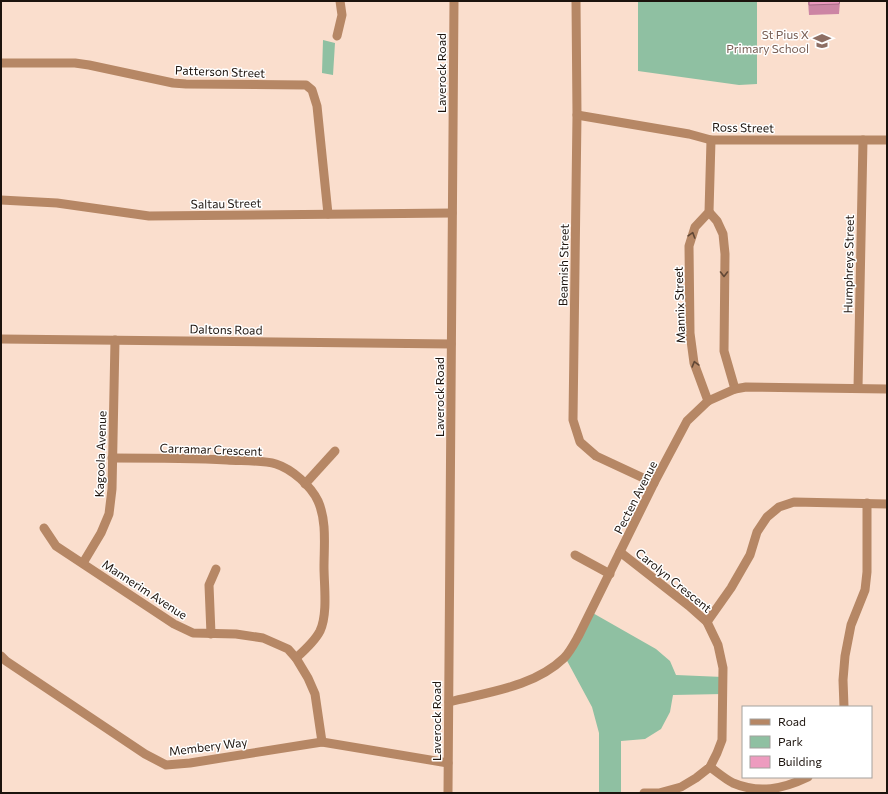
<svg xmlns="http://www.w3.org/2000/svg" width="888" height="794" font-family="Commissioner,sans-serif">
	<rect width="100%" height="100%" fill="#fadecd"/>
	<g fill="#8fc0a2">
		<path d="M638 1H757V84L739 85 638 71Z"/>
		<path d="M323 40 335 43 333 75 322 73Z"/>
		<path d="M591 612 656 649 670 661 676 675 723 677V694L673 695 670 712 661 729 645 739 621 741V793H599V733L592 707 565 657Z"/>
	</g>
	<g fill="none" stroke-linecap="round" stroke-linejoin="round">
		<g stroke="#b68765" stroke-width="9">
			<path d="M576 1 577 115 573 420 580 442 596 456 654 483"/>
			<path d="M337 36 342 15 340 1"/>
			<path d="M1 63H75L89 65 173 83 186 84 306 85 312 90 317 106 328 214"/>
			<path d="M577 115 689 134 711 140H887"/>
			<path d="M1 200 57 203 149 216 452 213"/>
			<path d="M709 212 717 221 723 234 725 254 724 351 735 389"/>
			<path d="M1 339 451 344"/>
			<path d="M858 388 863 140"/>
			<path d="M708 401 694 363 690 333 689 246 695 227 709 212 711 140"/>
			<path d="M112 458C150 458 189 458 227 460 242 461 262 460 276 464 292 469 311 486 318 501 327 521 324 546 324 567 324 585 328 614 320 631 315 641 305 650 296 658"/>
			<path d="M305 484 335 451"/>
			<path d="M44 528 56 546 174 624 193 633 236 634 263 638 288 649 296 658 308 678 315 694 322 742"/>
			<path d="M620 552 689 606 707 622 718 645 723 668 722 740 717 753 710 767 696 778 681 787 659 793H644"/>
			<path d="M575 555 610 574"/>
			<path d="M83 563 101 533 109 514 112 489 115 340"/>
			<path d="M707 622 731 588 750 555 757 532 767 517 779 507 794 502 887 504"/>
			<path d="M211 634 209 585 216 569"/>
			<path d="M1 656 6 661 145 754 166 765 190 763 322 742 448 763"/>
			<path d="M449 702C488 692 534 687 564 658 570 652 575 642 579 635L654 483 687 421 708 401 735 389 746 387 887 389"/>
			<path d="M844 707 843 680 845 656 851 625 865 590 867 572V503"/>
			<path d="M710 767C717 772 725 779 733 783 759 794 783 789 808 777"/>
			<path d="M448 793 454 1"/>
		</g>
	</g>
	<path fill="#cc85a4" d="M808 1H840L839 14 809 15Z"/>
	<path fill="#ed9bbf" stroke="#a66c86" d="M809 1H840L839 4 809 5Z"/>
	<defs><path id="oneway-chevron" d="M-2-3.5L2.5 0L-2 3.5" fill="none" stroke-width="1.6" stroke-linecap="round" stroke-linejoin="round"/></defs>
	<g stroke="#614735">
		<use href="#oneway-chevron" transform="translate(692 235) rotate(-73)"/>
		<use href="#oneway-chevron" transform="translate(724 274) rotate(90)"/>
		<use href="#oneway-chevron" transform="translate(695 364) rotate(-105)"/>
	</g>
	<defs>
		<g id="university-bare" transform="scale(1.38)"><path d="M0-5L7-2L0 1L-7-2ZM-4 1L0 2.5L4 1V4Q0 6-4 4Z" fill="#8d6e63" stroke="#fff" stroke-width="2.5" paint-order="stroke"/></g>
	</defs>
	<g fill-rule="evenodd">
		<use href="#university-bare" x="822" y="41"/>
	</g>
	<g text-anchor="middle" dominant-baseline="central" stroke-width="3" stroke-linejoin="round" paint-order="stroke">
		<g font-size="12" fill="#785e54" stroke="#fff" text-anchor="end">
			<text x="809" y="34">St Pius X<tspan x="809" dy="14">Primary School</tspan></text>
		</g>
		<g font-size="12" fill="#1c130d" stroke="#fff">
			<text transform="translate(220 71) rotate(2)">Patterson Street</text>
			<text transform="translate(441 73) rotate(-90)">Laverock Road</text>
			<text transform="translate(743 127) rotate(1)">Ross Street</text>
			<text transform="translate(226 203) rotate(-1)">Saltau Street</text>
			<text transform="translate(848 264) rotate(-89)">Humphreys Street</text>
			<text transform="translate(563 265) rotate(-89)">Beamish Street</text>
			<text transform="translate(679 305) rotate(-92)">Mannix Street</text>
			<text transform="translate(226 329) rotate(1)">Daltons Road</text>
			<text transform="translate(439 397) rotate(-90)">Laverock Road</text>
			<text transform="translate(211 449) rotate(2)">Carramar Crescent</text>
			<text transform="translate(100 454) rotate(-88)">Kagoola Avenue</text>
			<text transform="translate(635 497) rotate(-63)">Pecten Avenue</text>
			<text transform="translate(674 580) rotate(39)">Carolyn Crescent</text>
			<text transform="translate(145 589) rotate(33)">Mannerim Avenue</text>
			<text transform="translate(436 721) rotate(-90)">Laverock Road</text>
			<text transform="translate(208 746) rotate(-7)">Membery Way</text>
		</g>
	</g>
	<rect width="888" height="794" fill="none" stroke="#1c130d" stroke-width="4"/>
	<rect x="742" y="706" width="130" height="72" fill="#ffffff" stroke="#a4a19e"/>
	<rect x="750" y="719" width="20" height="6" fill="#b68765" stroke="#a4a19e"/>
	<text x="778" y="726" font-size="12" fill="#1c130d">Road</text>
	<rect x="750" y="736" width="20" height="12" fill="#8fc0a2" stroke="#a4a19e"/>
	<text x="778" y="746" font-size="12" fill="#1c130d">Park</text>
	<rect x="750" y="756" width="20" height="12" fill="#ed9bbf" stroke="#a4a19e"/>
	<text x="778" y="766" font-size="12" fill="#1c130d">Building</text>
</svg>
